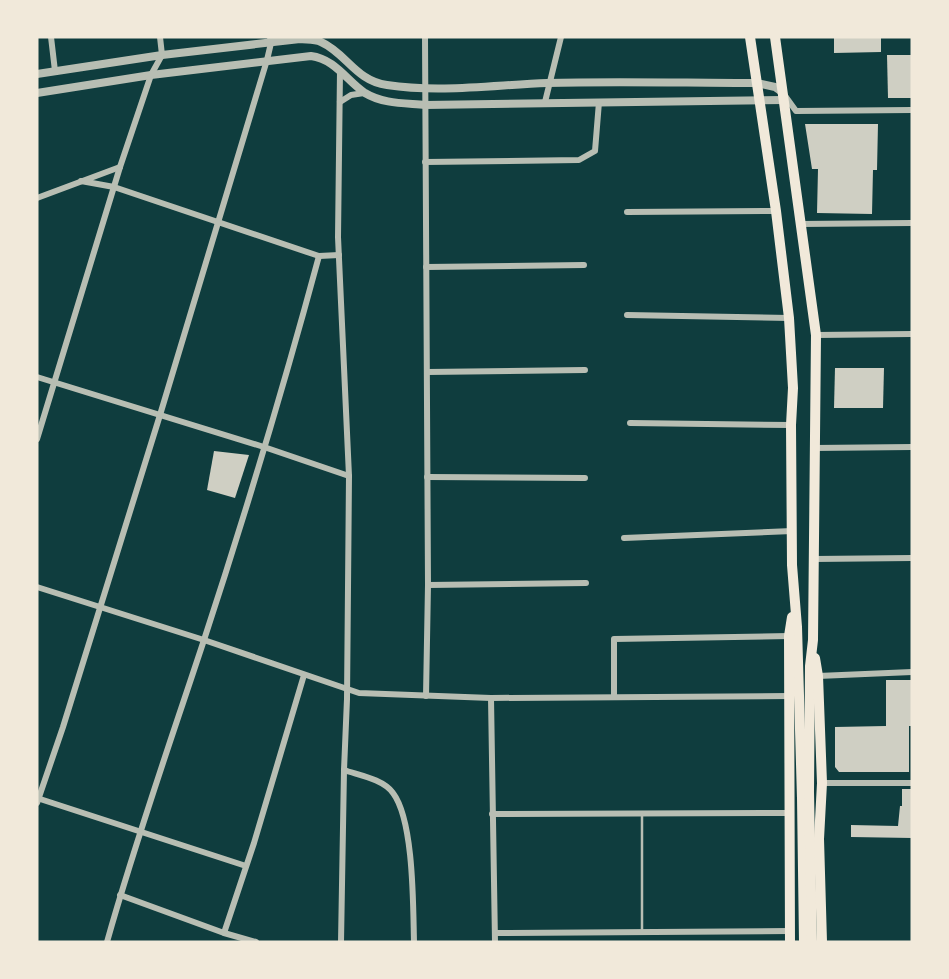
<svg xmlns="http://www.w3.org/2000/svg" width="949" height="979" font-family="Lato,sans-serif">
	<rect width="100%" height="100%" fill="#0f3d3e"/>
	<g fill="#cfcfc3">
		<path d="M834 37H881V52L834 53Z"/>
		<path d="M887 55H912V98H888Z"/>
		<path d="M805 124H878L877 170H873L872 214 817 213 818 169H812Z"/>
		<path d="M835 368H884L883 408H834Z"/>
		<path d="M214 451 249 455 235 498 207 490Z"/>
		<path d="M886 680H912V726H909V772H839L835 767V727L886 726Z"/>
		<path d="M902 789H912V838L851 837V825L898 826 900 806H902Z"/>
	</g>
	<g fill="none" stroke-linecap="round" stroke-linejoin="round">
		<path stroke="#b8beb3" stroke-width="2.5" d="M642 929V814"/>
		<g stroke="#b8beb3" stroke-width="6">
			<path d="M51 37 55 71"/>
			<path d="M425 37 428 585 426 696"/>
			<path d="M340 71 338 237 349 476 347 699 344 770 341 942"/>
			<path d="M783 93 796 111 912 110"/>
			<path d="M340 102 351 95 364 93"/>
			<path d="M545 102 561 37"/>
			<path d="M425 162 579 160 595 151 599 102"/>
			<path d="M81 181 114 187 319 256 339 255"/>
			<path d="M37 198 120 167"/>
			<path d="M627 212 776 211"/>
			<path d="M800 224 912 223"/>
			<path d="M426 267 584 265"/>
			<path d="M627 315 789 318"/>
			<path d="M816 335 912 334"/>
			<path d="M427 372 585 370"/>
			<path d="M37 377 264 447 349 476"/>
			<path d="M630 423 791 425"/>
			<path d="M37 439 120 167 151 75 162 55 160 37"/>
			<path d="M814 448 912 447"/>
			<path d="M427 477 585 478"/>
			<path d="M624 538 792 531"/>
			<path d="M814 559 912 558"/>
			<path d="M428 585 586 583"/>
			<path d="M37 587 204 640 359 693 491 698 789 696"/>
			<path d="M818 676 912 672"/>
			<path d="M614 697V639L789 636"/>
			<path d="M491 698 495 942"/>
			<path d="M344 770C358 775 383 779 393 793 414 821 413 906 414 942"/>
			<path d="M822 783H912"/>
			<path d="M37 798 246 866"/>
			<path d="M37 803 63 727 160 415 267 60 271 43 270 37"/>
			<path d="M492 814 789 813"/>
			<path d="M120 895 224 933 256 942"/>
			<path d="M224 933 254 843 304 675"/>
			<path d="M495 933 789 931"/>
			<path d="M107 942C135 842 170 743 203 643 245 515 284 386 319 256"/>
		</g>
		<g stroke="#b8beb3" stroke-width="8">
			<path d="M37 74 162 55 300 39C306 40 314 39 321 42 346 53 356 81 387 85 439 93 494 85 547 83 617 81 687 83 757 83L775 87 782 92"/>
			<path d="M37 93 151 75 311 56C335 59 347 81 365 93 383 104 405 103 425 105L783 100"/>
		</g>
		<g stroke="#f1e9da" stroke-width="10">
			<path d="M750 37 776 211 789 318 793 388 791 425 792 565 797 627 802 798 804 942"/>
			<path d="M775 37 816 335 813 640 810 666 809 792 812 942"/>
			<path d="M815 658 818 676 822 783 819 839 822 942"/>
			<path d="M790 942 789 636 792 617"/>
		</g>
	</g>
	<rect width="949" height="979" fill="none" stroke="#f1e9da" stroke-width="77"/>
</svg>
